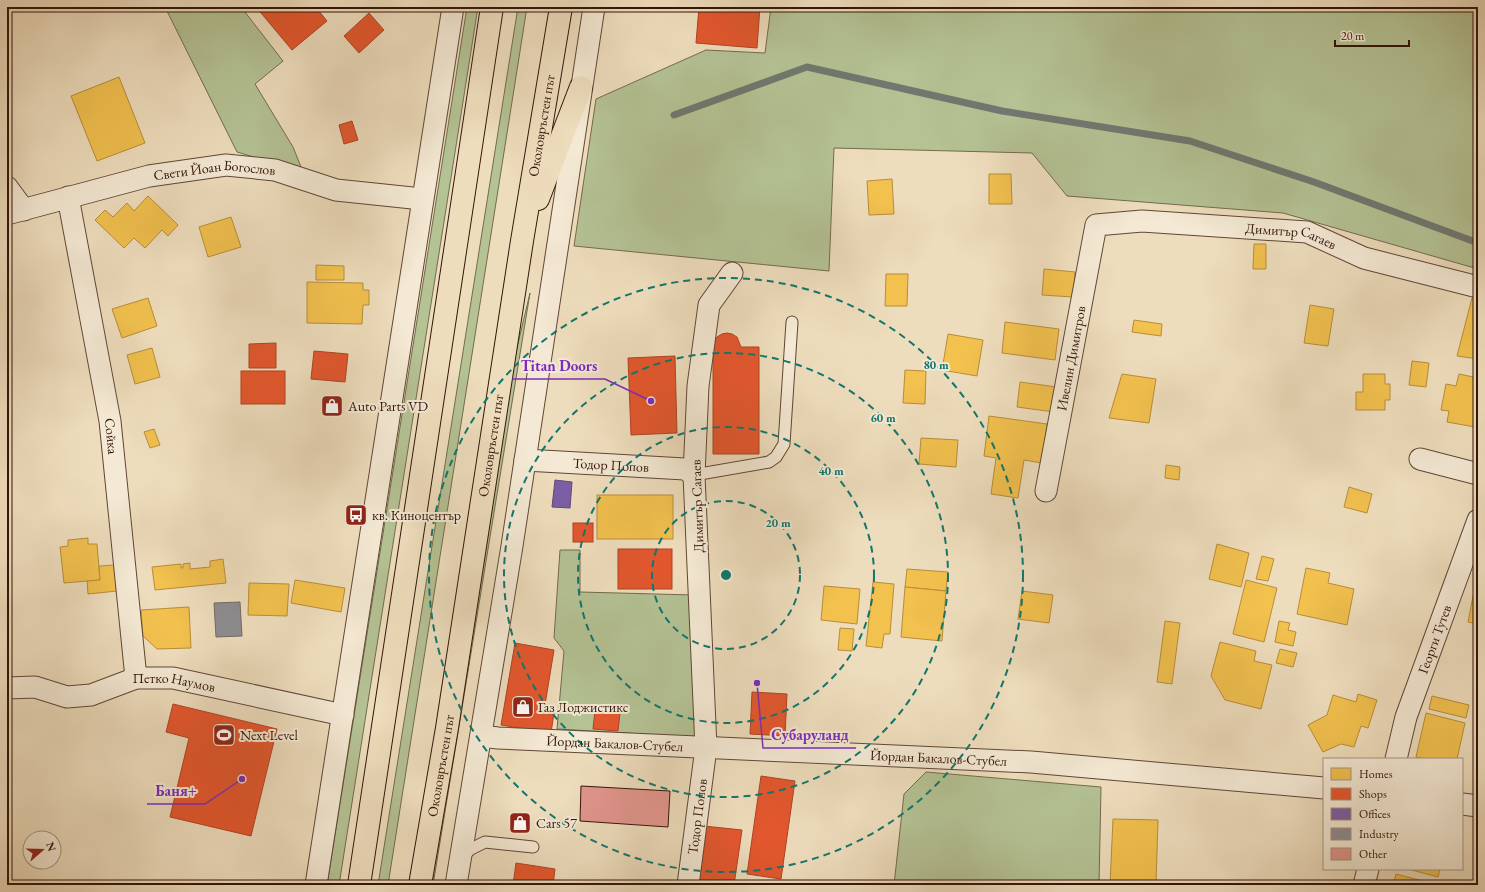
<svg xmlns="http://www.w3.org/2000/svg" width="1485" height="892" font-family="'EB Garamond',serif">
	<rect width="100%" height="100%" fill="#eeddbd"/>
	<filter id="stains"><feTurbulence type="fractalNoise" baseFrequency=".005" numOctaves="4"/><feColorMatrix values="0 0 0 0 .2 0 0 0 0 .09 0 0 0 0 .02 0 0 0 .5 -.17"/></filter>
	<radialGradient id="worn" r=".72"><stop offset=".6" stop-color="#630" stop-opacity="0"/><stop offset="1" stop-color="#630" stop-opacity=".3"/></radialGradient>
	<g fill="#b4c294" stroke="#736b4e">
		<path d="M165 7H241L283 61 255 84 293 147 303 172 237 152Z"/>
		<path d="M467 7H478L339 885H327Z"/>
		<path d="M518 7H527L388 885H378Z"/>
		<path d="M771 7H1478V269L1283 213 1067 196 1032 153 834 148 829 271 574 246 596 99 706 50 765 53Z"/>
		<path d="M530 293 433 885H432L442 778 500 419Z"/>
		<path d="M560 550H580V592L694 595 696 737 557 729 564 651 554 638Z"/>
		<path d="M926 772 1101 787 1099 885H894L904 794Z"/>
	</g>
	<g fill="#f2c14e" stroke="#b88d39">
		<path d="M119 77 145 143 97 161 71 96Z"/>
		<path d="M989 174H1011L1012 204H989Z"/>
		<path d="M892 179 894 214 869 215 867 181Z"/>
		<path d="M148 196 178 225 168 236 162 230 145 248 134 238 124 248 95 220 105 210 113 217 127 203 134 211Z"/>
		<path d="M231 217 241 247 208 257 199 227Z"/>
		<path d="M1254 244H1266V269H1253Z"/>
		<path d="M316 265 344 266V280H316Z"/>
		<path d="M1044 269 1075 272 1073 297 1042 295Z"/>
		<path d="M886 274H908L907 306H885Z"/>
		<path d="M307 282 363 283V290H369V305H363L362 324 307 323Z"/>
		<path d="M148 298 157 326 122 338 112 309Z"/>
		<path d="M1472 298 1478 299V359L1457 356Z"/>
		<path d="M1310 305 1334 309 1328 346 1304 343Z"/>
		<path d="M1134 320 1162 324 1161 336 1132 332Z"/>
		<path d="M1005 322 1059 329 1055 360 1002 353Z"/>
		<path d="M948 334 983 340 977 376 942 370Z"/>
		<path d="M152 348 160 377 135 384 127 355Z"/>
		<path d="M1412 361 1429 363 1426 387 1409 385Z"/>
		<path d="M905 370 926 371 925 404 903 403Z"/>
		<path d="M1122 374 1156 379 1149 423 1109 418Z"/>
		<path d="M1363 374H1385V384H1390V400H1385V410H1356V392H1363Z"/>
		<path d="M1459 374 1478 378 1475 395 1478 396V410L1475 427 1447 422 1449 411 1441 410 1446 384 1456 386Z"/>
		<path d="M1020 382 1057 387 1054 412 1017 407Z"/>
		<path d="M989 416 1047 424 1042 463 1024 460 1018 498 991 494 996 458 984 456Z"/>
		<path d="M154 429 160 445 150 448 144 432Z"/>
		<path d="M921 438 958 440 956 467 919 464Z"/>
		<path d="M1166 465 1180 467 1179 480 1165 478Z"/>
		<path d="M1349 487 1372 494 1367 513 1344 507Z"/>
		<rect x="597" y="495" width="76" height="44"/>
		<path d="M88 538V544H97L100 580 64 583 60 547 68 546V540Z"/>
		<path d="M1217 544 1249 553 1241 587 1209 579Z"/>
		<path d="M1262 556 1274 559 1268 581 1256 579Z"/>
		<path d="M223 559 226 583 155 590 152 567 181 564V568H183V564L190 563V569L210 567V561Z"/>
		<path d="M115 565 117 591 88 594 87 581 100 580 99 566Z"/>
		<path d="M1306 568 1330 573 1328 583 1354 589 1347 625 1297 614Z"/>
		<path d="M907 569 948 572 946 591 905 587Z"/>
		<path d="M295 580 345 588 341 612 291 603Z"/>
		<path d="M1246 580 1277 588 1264 642 1233 634Z"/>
		<path d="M873 582 894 584 890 634H884L882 648 866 646Z"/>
		<path d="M249 583 289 584 287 616 248 615Z"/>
		<path d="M824 586 860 589 857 624 821 620Z"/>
		<path d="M905 587 946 591 942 641 901 637Z"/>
		<path d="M1022 591 1053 595 1049 623 1018 619Z"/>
		<path d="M1473 596 1478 597V624L1468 622Z"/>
		<path d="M189 607 191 648 157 649 143 636 141 610Z"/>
		<path d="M1165 621 1180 623 1172 684 1157 682Z"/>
		<path d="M1279 621 1290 623 1288 630 1296 632 1293 646 1275 642Z"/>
		<path d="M840 628 854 629 852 651 838 650Z"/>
		<path d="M1220 642 1256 651 1254 661 1272 665 1261 709 1225 700 1211 676Z"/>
		<path d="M1280 649 1297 653 1293 667 1276 663Z"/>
		<path d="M1358 694 1377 700 1368 728 1361 726 1354 747 1341 744 1323 752 1308 725 1327 715 1333 695 1356 702Z"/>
		<path d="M1432 696 1469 705 1466 718 1429 709Z"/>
		<path d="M1426 713 1465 723 1457 759H1426L1416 757Z"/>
		<path d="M1113 819 1158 820 1156 885H1110Z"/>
		<path d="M1408 869H1440L1438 877Z"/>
		<path d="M1396 874 1434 884V885H1393Z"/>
	</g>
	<g fill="#e4572e" stroke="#af4323">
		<path d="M256 7H285L286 8 288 7H320L318 10 327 21 292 50Z"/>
		<path d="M699 7H760L757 48 696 43Z"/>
		<path d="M369 13 384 30 359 53 344 36Z"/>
		<path d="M352 121 358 140 344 144 339 125Z"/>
		<path d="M727 333 732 334 737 337 741 347H759V454H713V347L714 341 717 337 722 334Z"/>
		<path d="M276 343V368H249V344Z"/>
		<path d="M314 351 348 354 345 382 311 379Z"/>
		<path d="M675 356 677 433 631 435 628 358Z"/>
		<rect x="241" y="371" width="44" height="33"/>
		<rect x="573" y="523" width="20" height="19"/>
		<rect x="618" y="549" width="54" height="40"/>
		<path d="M515 643 554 650 544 711 554 713 551 733 501 725Z"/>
		<path d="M752 692 787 694 785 736 750 734Z"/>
		<path d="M173 704 277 729 251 836 170 817 189 738 166 732Z"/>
		<path d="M595 711 620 713 618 731 593 729Z"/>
		<path d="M761 776 795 781 781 879 747 874Z"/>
		<path d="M704 826 742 830 734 885 697 880Z"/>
		<path d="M516 863 555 869 553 885H513Z"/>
	</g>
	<path fill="#7b5ea7" stroke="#654878" d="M555 480 572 482 570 508 552 507Z"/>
	<path fill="#8d8d92" stroke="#726969" d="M240 602 242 636 216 637 214 603Z"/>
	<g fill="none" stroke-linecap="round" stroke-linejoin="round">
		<path stroke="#707870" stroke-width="7" d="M674 115 807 67 1002 111 1190 141 1314 182 1478 243"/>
	</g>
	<path fill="#e2968e" stroke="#321409" d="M581 786 670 791 668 827 580 821Z"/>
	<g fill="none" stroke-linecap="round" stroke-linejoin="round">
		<g stroke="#614636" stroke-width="13">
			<g id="lane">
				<path d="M694 475 769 462 776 457 784 444 792 322"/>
				<path d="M462 857 471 849 485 842 533 847"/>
			</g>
		</g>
		<g stroke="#614636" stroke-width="23">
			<g id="street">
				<path d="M7 187 24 210"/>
				<path id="s1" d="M68 197 110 421 136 678"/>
				<path id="s2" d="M7 214 149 176 226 165 275 170 336 190 422 199"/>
				<path d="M1420 459 1478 474"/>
				<path id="s3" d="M525 460 685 469 694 475"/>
				<path id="s4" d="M1046 491 1096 225 1142 221 1307 232 1364 258 1478 287"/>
				<path id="s5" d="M7 688 35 687 67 697 91 695 136 678H173L343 715"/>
				<path id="s6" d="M481 736 498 738 1031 762 1324 788"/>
				<path id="s7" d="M1396 759 1406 717 1478 520"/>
				<path d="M1462 804 1478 806"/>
				<path d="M316 885 453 7"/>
				<path d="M456 885 512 546 594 7"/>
				<path id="s8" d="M688 885 706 748 694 475 698 386 709 305 732 273"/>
				<path d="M1364 885 1368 869"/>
			</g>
		</g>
		<g stroke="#321409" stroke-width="24">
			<g id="highway">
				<path d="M538 199 581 87"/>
				<path d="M359 885 492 7"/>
				<path id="s9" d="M420 885 447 728 522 241 561 7"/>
			</g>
		</g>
		<use href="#lane" stroke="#f4e9d4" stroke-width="11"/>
		<use href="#street" stroke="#f4e9d4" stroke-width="21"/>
		<use href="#highway" stroke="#eeddbd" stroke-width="22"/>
	</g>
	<g fill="none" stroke="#0f766e" stroke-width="2" stroke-dasharray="7 5">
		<circle cx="726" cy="575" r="74"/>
		<circle cx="726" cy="575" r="148"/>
		<circle cx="726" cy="575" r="222"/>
		<circle cx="726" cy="575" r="297"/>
	</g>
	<defs>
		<g id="shop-square" transform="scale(1.15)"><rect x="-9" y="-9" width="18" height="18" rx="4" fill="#8f2418" stroke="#f4e9d4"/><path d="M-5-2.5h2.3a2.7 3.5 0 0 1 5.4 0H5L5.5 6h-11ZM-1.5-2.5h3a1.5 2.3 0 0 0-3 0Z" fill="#fff"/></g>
		<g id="bus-square" transform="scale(1.15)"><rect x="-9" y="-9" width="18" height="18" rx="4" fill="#8f2418" stroke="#f4e9d4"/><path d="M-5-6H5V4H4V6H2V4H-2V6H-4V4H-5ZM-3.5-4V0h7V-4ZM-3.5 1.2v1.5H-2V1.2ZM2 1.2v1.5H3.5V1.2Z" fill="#fff"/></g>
		<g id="stadium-square" transform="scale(1.15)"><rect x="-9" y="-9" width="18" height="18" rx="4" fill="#8f2418" stroke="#f4e9d4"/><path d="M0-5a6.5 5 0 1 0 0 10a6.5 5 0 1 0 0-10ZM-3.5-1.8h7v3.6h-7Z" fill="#fff"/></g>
	</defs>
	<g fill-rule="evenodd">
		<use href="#shop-square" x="332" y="406"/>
		<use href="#bus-square" x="356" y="515"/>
		<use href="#shop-square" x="523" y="707"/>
		<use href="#stadium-square" x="224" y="735"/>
		<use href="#shop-square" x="520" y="823"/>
	</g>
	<g text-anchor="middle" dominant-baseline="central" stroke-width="4" stroke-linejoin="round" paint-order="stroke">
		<g font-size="14" fill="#321409" stroke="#f4e9d4">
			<text stroke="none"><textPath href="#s9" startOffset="769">Околовръстен път</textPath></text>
			<text stroke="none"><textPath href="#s2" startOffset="213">Свети Йоан Богослов</textPath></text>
			<text stroke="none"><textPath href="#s4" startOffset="467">Димитър Сагаев</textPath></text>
			<text stroke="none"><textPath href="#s4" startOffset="135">Ивелин Димитров</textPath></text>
			<text stroke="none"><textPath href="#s1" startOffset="243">Сойка</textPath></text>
			<text stroke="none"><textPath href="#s9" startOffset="445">Околовръстен път</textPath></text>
			<text stroke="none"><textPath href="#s3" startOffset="86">Тодор Попов</textPath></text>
			<text transform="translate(697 506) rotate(-92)">Димитър Сагаев</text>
			<text stroke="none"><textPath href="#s7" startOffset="126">Георги Тутев</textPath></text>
			<text stroke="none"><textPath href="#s5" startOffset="172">Петко Наумов</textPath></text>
			<text stroke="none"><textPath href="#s6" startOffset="134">Йордан Бакалов-Стубел</textPath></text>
			<text stroke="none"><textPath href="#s6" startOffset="458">Йордан Бакалов-Стубел</textPath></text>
			<text stroke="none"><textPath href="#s9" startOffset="121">Околовръстен път</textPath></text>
			<text stroke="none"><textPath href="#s8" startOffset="69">Тодор Попов</textPath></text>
		</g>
		<g font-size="14" fill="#321409" stroke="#f4e9d4" text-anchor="start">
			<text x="348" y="406">Auto Parts VD</text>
			<text x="372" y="515">кв. Киноцентър</text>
			<text x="538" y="707">Газ Лоджистикс</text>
			<text x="240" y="735">Next Level</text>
			<text x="536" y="823">Cars 57</text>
		</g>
	</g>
	<circle cx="726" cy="575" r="6" fill="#0f766e" stroke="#f4e9d4" stroke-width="2"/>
	<g font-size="12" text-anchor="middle" font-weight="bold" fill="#0f766e" stroke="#f4e9d4" stroke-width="4" stroke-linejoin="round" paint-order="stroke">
		<text x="936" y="369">80 m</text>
		<text x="883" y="422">60 m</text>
		<text x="831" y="475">40 m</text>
		<text x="778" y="527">20 m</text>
	</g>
	<path fill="none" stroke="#7b2cbf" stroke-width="1.5" d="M651 401L605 379H512M757 683L763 748H856M242 779L205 804H147"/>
	<g fill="#7b2cbf" stroke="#f4e9d4" stroke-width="1.5">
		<circle cx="651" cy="401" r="4"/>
		<circle cx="757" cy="683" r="4"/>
		<circle cx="242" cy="779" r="4"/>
	</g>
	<g font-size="15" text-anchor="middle" font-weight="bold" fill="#7b2cbf" stroke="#f4e9d4" stroke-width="4" stroke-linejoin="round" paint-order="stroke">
		<text x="559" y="371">Titan Doors</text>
		<text x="810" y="740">Субаруланд</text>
		<text x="176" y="796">Баня+</text>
	</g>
	<rect width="1485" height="892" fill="none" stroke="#eeddbd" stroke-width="24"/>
	<rect x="8" y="8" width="1469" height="876" fill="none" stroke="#321409" stroke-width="2"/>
	<rect x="12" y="12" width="1461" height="868" fill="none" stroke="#321409"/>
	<rect x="1323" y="758" width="140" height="112" fill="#f4e9d4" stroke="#a69483"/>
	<rect x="1331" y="768" width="20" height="12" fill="#f2c14e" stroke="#a69483"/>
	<text x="1359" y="778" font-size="12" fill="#321409">Homes</text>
	<rect x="1331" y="788" width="20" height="12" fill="#e4572e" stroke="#a69483"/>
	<text x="1359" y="798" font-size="12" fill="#321409">Shops</text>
	<rect x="1331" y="808" width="20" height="12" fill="#7b5ea7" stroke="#a69483"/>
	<text x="1359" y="818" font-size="12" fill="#321409">Offices</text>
	<rect x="1331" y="828" width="20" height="12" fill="#8d8d92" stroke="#a69483"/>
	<text x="1359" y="838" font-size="12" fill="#321409">Industry</text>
	<rect x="1331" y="848" width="20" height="12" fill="#e2968e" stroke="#a69483"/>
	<text x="1359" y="858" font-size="12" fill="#321409">Other</text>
	<g transform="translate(42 850) rotate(70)"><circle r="19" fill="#f4e9d4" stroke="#a69483"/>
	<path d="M0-3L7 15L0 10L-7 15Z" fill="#8f2418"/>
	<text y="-6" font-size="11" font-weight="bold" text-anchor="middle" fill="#321409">N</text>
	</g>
	<path d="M1335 40v6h74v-6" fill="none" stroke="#321409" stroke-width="2"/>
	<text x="1341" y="40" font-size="12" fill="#321409" stroke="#f4e9d4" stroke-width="3" paint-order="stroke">20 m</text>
	<rect width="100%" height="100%" filter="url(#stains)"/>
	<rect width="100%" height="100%" fill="url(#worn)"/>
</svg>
